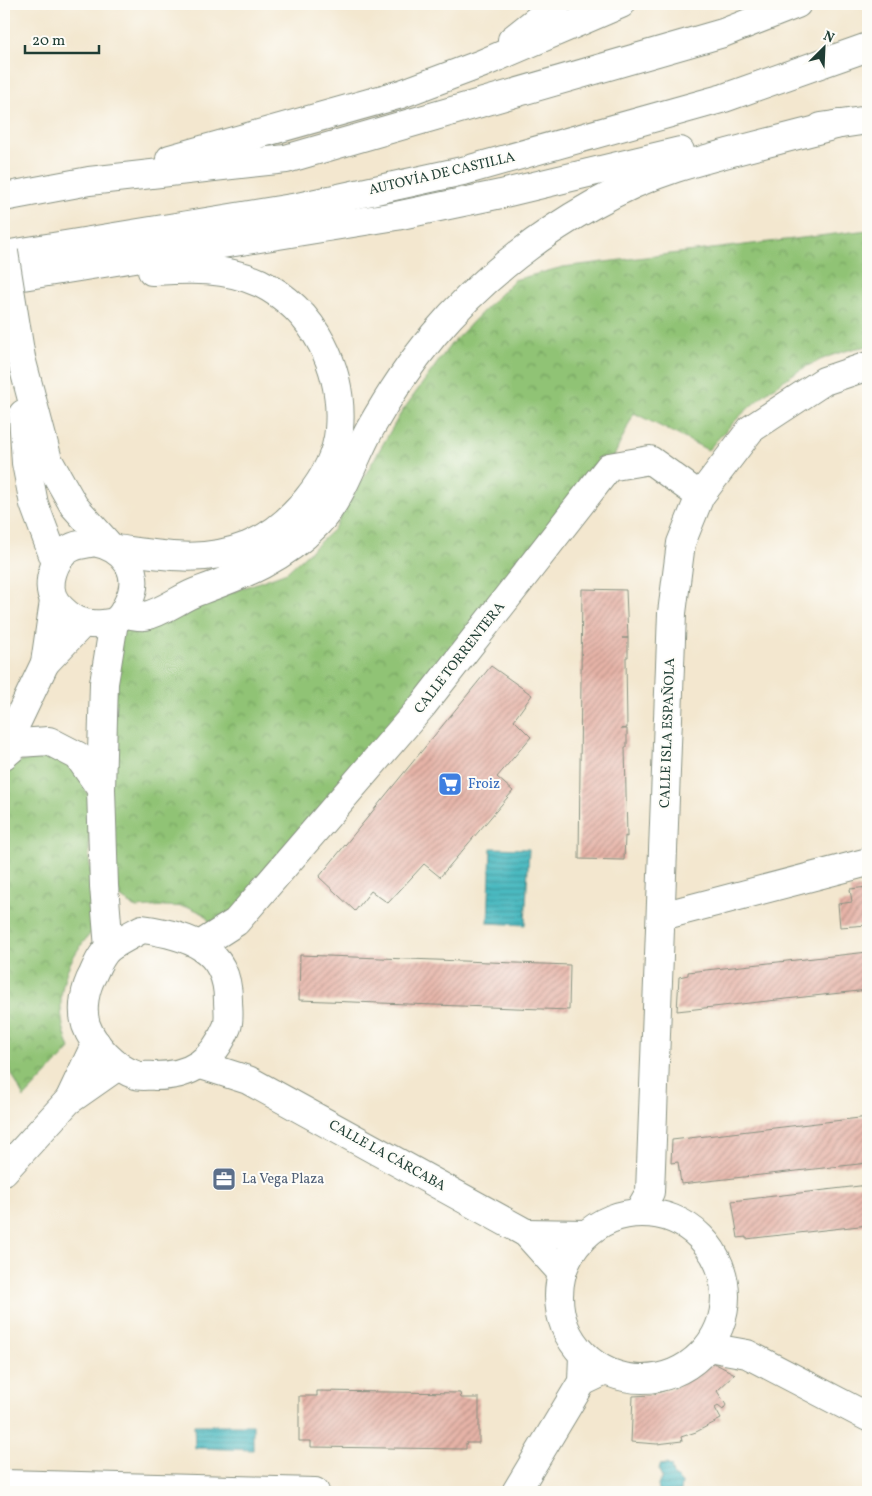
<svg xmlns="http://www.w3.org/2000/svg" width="872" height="1496" font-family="Vollkorn,serif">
	<defs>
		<pattern id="park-crowns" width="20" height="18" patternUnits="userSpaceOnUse" patternTransform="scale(1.25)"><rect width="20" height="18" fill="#90c375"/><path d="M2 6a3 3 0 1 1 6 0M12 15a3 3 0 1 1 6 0" fill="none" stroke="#75a061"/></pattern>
		<pattern id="water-rules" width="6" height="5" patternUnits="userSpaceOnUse" patternTransform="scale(1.25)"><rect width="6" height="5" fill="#4ab9c0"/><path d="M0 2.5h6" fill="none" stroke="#3d989d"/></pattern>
		<pattern id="building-hatch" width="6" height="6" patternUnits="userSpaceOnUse" patternTransform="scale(1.25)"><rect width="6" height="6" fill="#e6b3a7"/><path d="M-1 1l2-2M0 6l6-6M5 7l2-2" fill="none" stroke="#ba9389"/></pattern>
	</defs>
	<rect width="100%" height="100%" fill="#fdfcf7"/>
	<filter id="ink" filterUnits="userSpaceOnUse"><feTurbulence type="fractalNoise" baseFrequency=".02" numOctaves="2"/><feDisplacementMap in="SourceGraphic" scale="10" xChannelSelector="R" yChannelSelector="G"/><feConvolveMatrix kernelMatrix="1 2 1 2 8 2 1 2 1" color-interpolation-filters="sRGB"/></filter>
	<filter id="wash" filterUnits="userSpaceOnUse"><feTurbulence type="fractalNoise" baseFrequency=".0096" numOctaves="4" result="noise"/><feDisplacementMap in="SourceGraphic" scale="20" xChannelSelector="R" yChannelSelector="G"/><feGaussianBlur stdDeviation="1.12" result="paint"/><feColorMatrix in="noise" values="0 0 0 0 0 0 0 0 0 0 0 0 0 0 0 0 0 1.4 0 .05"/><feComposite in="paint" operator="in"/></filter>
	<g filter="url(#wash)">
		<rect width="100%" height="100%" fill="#f3e7cf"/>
		<g fill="url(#park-crowns)" stroke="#588054">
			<path d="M868 230V346C800 357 752 400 708 450L634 413 609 467 218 934 204 914 189 907 165 906 136 908 104 886 114 622 229 593 287 572 333 530 401 413 451 344 514 280 563 267Z"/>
			<path d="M47 756 59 757 81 774 89 798V861L93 881 95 929C61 963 52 1003 70 1049L24 1098 4 1058V778L17 762Z"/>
		</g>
		<g fill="url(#water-rules)" stroke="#347b7a">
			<path d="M491 848 529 849 525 925 488 923Z"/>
			<path d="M194 1425H253V1450L195 1448Z"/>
			<path d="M666 1464 671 1466 673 1475 682 1483 681 1492H659L658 1485 662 1478 659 1471 660 1465Z"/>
		</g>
		<g id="blocks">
			<g fill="url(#building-hatch)">
				<path d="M582 589 626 590 628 638H622H628V657H626L627 728 621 729H627V747H625L627 837 625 836 624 860 579 859Z"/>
				<path d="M491 666 532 695 514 720 531 737 497 777 513 791 440 877 424 864 388 903 371 891 355 911 319 877Z"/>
				<path d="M868 887V925L840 927 838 904 852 902 850 889Z"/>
				<path d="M868 952V990L677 1011 679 977 688 975V972Z"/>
				<path d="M300 955 570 965 569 1010 299 1000Z"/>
				<path d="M868 1117V1163L681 1184 678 1162 671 1163 672 1140Z"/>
				<path d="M868 1185V1225L746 1239V1237L738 1238 732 1201Z"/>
				<path d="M712 1362 735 1374 717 1391 726 1405 723 1410 718 1406 715 1408 721 1419 696 1432 681 1437 682 1441 657 1444 631 1442 633 1396 651 1395 676 1387Z"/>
				<path d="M317 1391 460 1393 461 1398H479V1443H466V1449L311 1447V1441H299V1396H317Z"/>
			</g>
		</g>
	</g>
	<g filter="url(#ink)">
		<use href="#blocks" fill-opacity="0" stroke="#899282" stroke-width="1"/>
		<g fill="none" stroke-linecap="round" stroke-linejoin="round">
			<g stroke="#899282" stroke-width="30">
				<g id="minor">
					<path d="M45 663 82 624"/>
					<path d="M4 749 45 663 54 601"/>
					<path d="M4 755 18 743 49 741 78 756 101 789"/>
					<path d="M662 916 868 862"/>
					<path d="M200 945 236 922 423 705 609 467 650 460 700 496"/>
					<path d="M70 1098 96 1043"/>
					<path d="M4 1171 68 1101 118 1066"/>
					<path d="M638 1213 650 1192 672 613 681 543 700 496 751 429 824 381 868 366"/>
					<path d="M582 1382 605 1371"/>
					<path d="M4 1484 315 1492"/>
					<path d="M516 1492 582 1382 583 1355"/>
				</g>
			</g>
			<g stroke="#899282" stroke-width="30">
				<g id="tertiary">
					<path d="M21 358 48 460 74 506 109 545"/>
					<path d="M23 414 26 463 34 504 56 563"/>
					<path d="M94 542C125 548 143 573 128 603 125 610 121 618 114 622 112 623 106 623 103 624 83 626 70 619 57 604 43 588 54 556 71 548 78 544 87 544 94 542Z"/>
					<path d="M142 929C186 935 228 947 228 1000 228 1009 230 1019 227 1027 213 1061 191 1076 155 1076 149 1075 141 1077 136 1075 116 1069 93 1045 86 1025 81 1009 85 988 93 974 97 965 101 955 109 948 119 941 131 935 142 929Z"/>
					<path d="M109 948 104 886 101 789 104 683 114 622"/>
					<path d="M201 1065 248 1080 526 1233 562 1273"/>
					<circle cx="642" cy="1296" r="83"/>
					<path d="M526 1233 586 1234"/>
					<path d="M708 1347 747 1354 868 1417"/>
				</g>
			</g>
			<g stroke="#899282" stroke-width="30">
				<g id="motorway">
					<path d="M512 40 557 4"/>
					<path d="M821 127 868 120"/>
					<path d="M170 159 401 94 481 64 621 4"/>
					<path d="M4 197 89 181 286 159 723 33 797 4"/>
					<path d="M4 255 298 207 467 170 724 98 868 47"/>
					<path d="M4 279 396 216 501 194 680 151"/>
					<path d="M116 549C161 555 203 564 247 546 289 530 335 476 339 430 344 370 315 310 260 283 225 267 190 269 152 271"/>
					<path d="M123 614C130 614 139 617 145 616 164 612 181 597 199 591 243 575 284 559 317 524 343 497 353 460 370 429 410 358 452 306 516 256 563 219 620 186 676 168 730 151 785 139 839 124"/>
				</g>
			</g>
			<use href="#minor" stroke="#fff" stroke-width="28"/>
			<use href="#tertiary" stroke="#fff" stroke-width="28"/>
			<use href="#motorway" stroke="#fff" stroke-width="28"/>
			<g stroke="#899282" stroke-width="30" stroke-linecap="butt">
				<path id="tertiary-bridge" d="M4 252 21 358"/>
			</g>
			<use href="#tertiary-bridge" stroke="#fff" stroke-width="28"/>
		</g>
	</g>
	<defs>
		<g id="supermarket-square" transform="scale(1.25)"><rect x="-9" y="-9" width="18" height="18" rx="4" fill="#3f7fe0" stroke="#fdfcf7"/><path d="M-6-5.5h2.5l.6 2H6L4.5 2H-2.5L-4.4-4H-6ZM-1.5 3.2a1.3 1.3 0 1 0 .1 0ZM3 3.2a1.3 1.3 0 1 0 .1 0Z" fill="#fff"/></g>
		<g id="office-square" transform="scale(1.25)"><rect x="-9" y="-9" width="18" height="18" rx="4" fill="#5c6f8a" stroke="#fdfcf7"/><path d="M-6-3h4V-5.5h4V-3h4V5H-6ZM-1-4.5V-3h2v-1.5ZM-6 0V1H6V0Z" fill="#fff"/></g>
	</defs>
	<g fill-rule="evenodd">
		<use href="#supermarket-square" x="450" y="784"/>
		<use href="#office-square" x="224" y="1179"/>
	</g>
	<g text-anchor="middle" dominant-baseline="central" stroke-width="4" stroke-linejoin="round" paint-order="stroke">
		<g font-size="14" fill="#1f3d34" stroke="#fdfcf7">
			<text transform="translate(442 174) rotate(-13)">AUTOVÍA DE CASTILLA</text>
			<text transform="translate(460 658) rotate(-52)">CALLE TORRENTERA</text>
			<text transform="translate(668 733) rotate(-88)">CALLE ISLA ESPAÑOLA</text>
			<text transform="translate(387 1156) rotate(29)">CALLE LA CÁRCABA</text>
		</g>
		<g font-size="14" fill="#366cbe" stroke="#fdfcf7" text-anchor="start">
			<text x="468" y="784">Froiz</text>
		</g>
		<g font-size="14" fill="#4e5e75" stroke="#fdfcf7" text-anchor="start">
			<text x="242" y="1179">La Vega Plaza</text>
		</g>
	</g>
	<rect width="872" height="1496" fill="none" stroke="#fdfcf7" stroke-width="20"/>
	<g transform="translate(824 48) rotate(24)" stroke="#fdfcf7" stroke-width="4" paint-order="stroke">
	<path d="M0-4L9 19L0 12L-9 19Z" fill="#1f3d34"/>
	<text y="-8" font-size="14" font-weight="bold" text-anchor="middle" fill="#1f3d34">N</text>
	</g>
	<path d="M25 45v8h74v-8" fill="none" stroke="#1f3d34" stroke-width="2.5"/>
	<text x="32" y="45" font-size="15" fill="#1f3d34" stroke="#fdfcf7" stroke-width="4" paint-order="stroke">20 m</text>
</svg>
